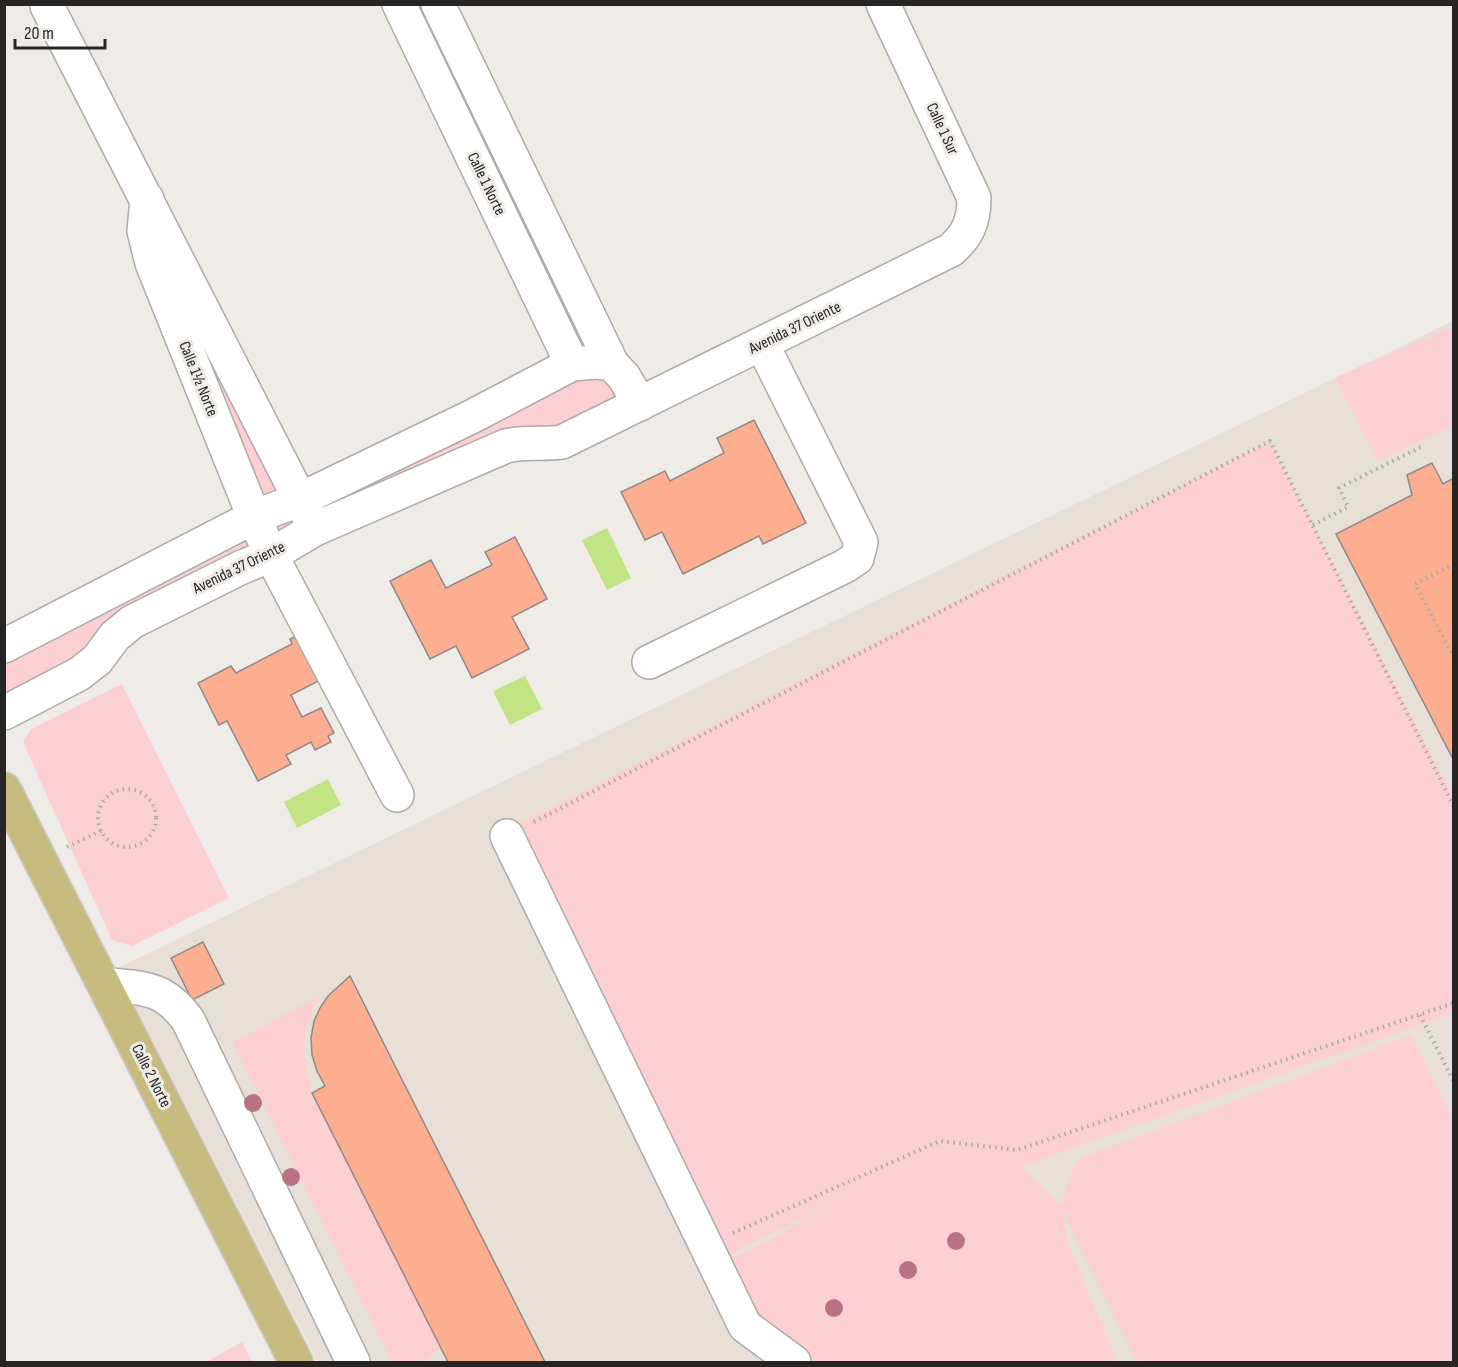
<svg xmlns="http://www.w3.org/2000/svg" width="1458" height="1367" font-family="'Sofia Sans Condensed',sans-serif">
	<rect width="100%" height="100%" fill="#efece8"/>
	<path fill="#e8dfd6" d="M1453 321V1362H318L116 969Z"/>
	<g fill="#fccfd2" fill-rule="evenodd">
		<path d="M399 5H438L640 404 315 529 5 713V647L272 513 152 263 301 499 572 364Z"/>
		<path d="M1453 327V425L1378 461 1335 378Z"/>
		<path d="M1270 441 1453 798V1013L1020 1167 1060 1204 1078 1159 1411 1035 1453 1119V1362H1138L1061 1208 1069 1247 1117 1362H785L741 1330 499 834ZM840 1200 747 1252 717 1262V1261Z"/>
		<path d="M122 684 229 898 132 946 112 940 23 742 31 729Z"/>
		<path d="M318 997C301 1032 300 1056 312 1093L441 1348 424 1362H392L233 1042Z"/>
		<path d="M242 1342 252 1362H206Z"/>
	</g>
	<g fill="#c2e485">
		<path d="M607 528 631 578 607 590 582 540Z"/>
		<path d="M525 676 542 709 510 725 493 691Z"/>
		<path d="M328 779 341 805 297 828 284 802Z"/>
	</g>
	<g fill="#fdae90" stroke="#8e8a88" stroke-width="1.5">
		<path d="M754 420 806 523 763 544 759 536 683 574 662 532 645 540 621 492 665 471 670 481 724 453 717 438Z"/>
		<path d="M1432 463 1443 484 1454 478V761L1336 534 1412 495 1407 475Z"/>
		<path d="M515 537 547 599 512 617 529 649 472 678 456 646 430 659 390 581 431 560 446 588 492 565 485 552Z"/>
		<path d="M304 632 332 674 291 695 302 717 321 708 334 733 328 736 331 742 315 750 311 742 286 755 291 764 258 781 227 721 219 725 198 683 231 666 236 673 292 644 290 639Z"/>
		<path d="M203 942 224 984 192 1000 171 958Z"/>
		<path d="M350 976 389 1054 545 1362H448L312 1093 325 1086 317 1071 312 1055 311 1038 314 1021 320 1008 328 996Z"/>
	</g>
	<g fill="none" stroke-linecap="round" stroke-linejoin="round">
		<g stroke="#aeaaa7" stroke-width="36">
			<g id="minor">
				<path d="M399 4 572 364"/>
				<path d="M438 4 612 364 624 377 640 404"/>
				<path d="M47 6 310 519"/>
				<path d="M147 199 144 231 152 263 254 517 271 555 397 795"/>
				<path d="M4 646 254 517 301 499 471 417 572 364 597 362 612 364"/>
				<path d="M649 662 845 566 857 558 861 542 762 344"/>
				<path d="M4 713 79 674 97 660 115 636 132 622 240 568 271 555 315 529 506 446C525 441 543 445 562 442L951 250C968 235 974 221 974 198L883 4"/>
				<path d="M507 836 745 1326 794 1362"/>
				<path d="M104 984C143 989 162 985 188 1020L353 1362"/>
			</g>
		</g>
		<g stroke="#cbcbca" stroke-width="36">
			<path id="major" d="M4 789 296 1362"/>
		</g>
		<g stroke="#aca9a6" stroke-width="4" stroke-dasharray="1.5 4.5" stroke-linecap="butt">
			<path d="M1313 525 1348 507 1339 488 1423 446"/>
			<path d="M1454 564 1415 584 1454 658"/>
			<circle cx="127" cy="818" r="29"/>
			<path d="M534 822 1270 441 1454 807"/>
			<path d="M67 847 101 831"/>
			<path d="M1420 1015 1454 1082"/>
			<path d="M733 1233 940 1141 1017 1150 1454 1003"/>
		</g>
		<use href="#minor" stroke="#fff" stroke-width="33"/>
		<use href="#major" stroke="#c7bb80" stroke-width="33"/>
	</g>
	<g fill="#b97283">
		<circle cx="253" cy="1103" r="9"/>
		<circle cx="291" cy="1177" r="9"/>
		<circle cx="956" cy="1241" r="9"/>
		<circle cx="908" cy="1270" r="9"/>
		<circle cx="834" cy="1308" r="9"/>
	</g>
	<g text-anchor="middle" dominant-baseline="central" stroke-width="6" stroke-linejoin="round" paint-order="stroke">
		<g font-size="16" fill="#262524" stroke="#efece8">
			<text transform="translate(942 129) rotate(65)">Calle 1 Sur</text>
			<text transform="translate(486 184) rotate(64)">Calle 1 Norte</text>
			<text transform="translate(795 328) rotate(-26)">Avenida 37 Oriente</text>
			<text transform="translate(198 379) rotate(68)">Calle 1½ Norte</text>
			<text transform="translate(239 568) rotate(-26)">Avenida 37 Oriente</text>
			<text transform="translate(151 1076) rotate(63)">Calle 2 Norte</text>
		</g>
	</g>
	<rect width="1458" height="1367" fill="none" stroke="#262524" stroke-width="12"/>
	<path d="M15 39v9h90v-9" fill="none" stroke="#262524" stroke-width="3"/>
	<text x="24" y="39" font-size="18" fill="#262524" stroke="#efece8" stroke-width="4.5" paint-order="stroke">20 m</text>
</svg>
